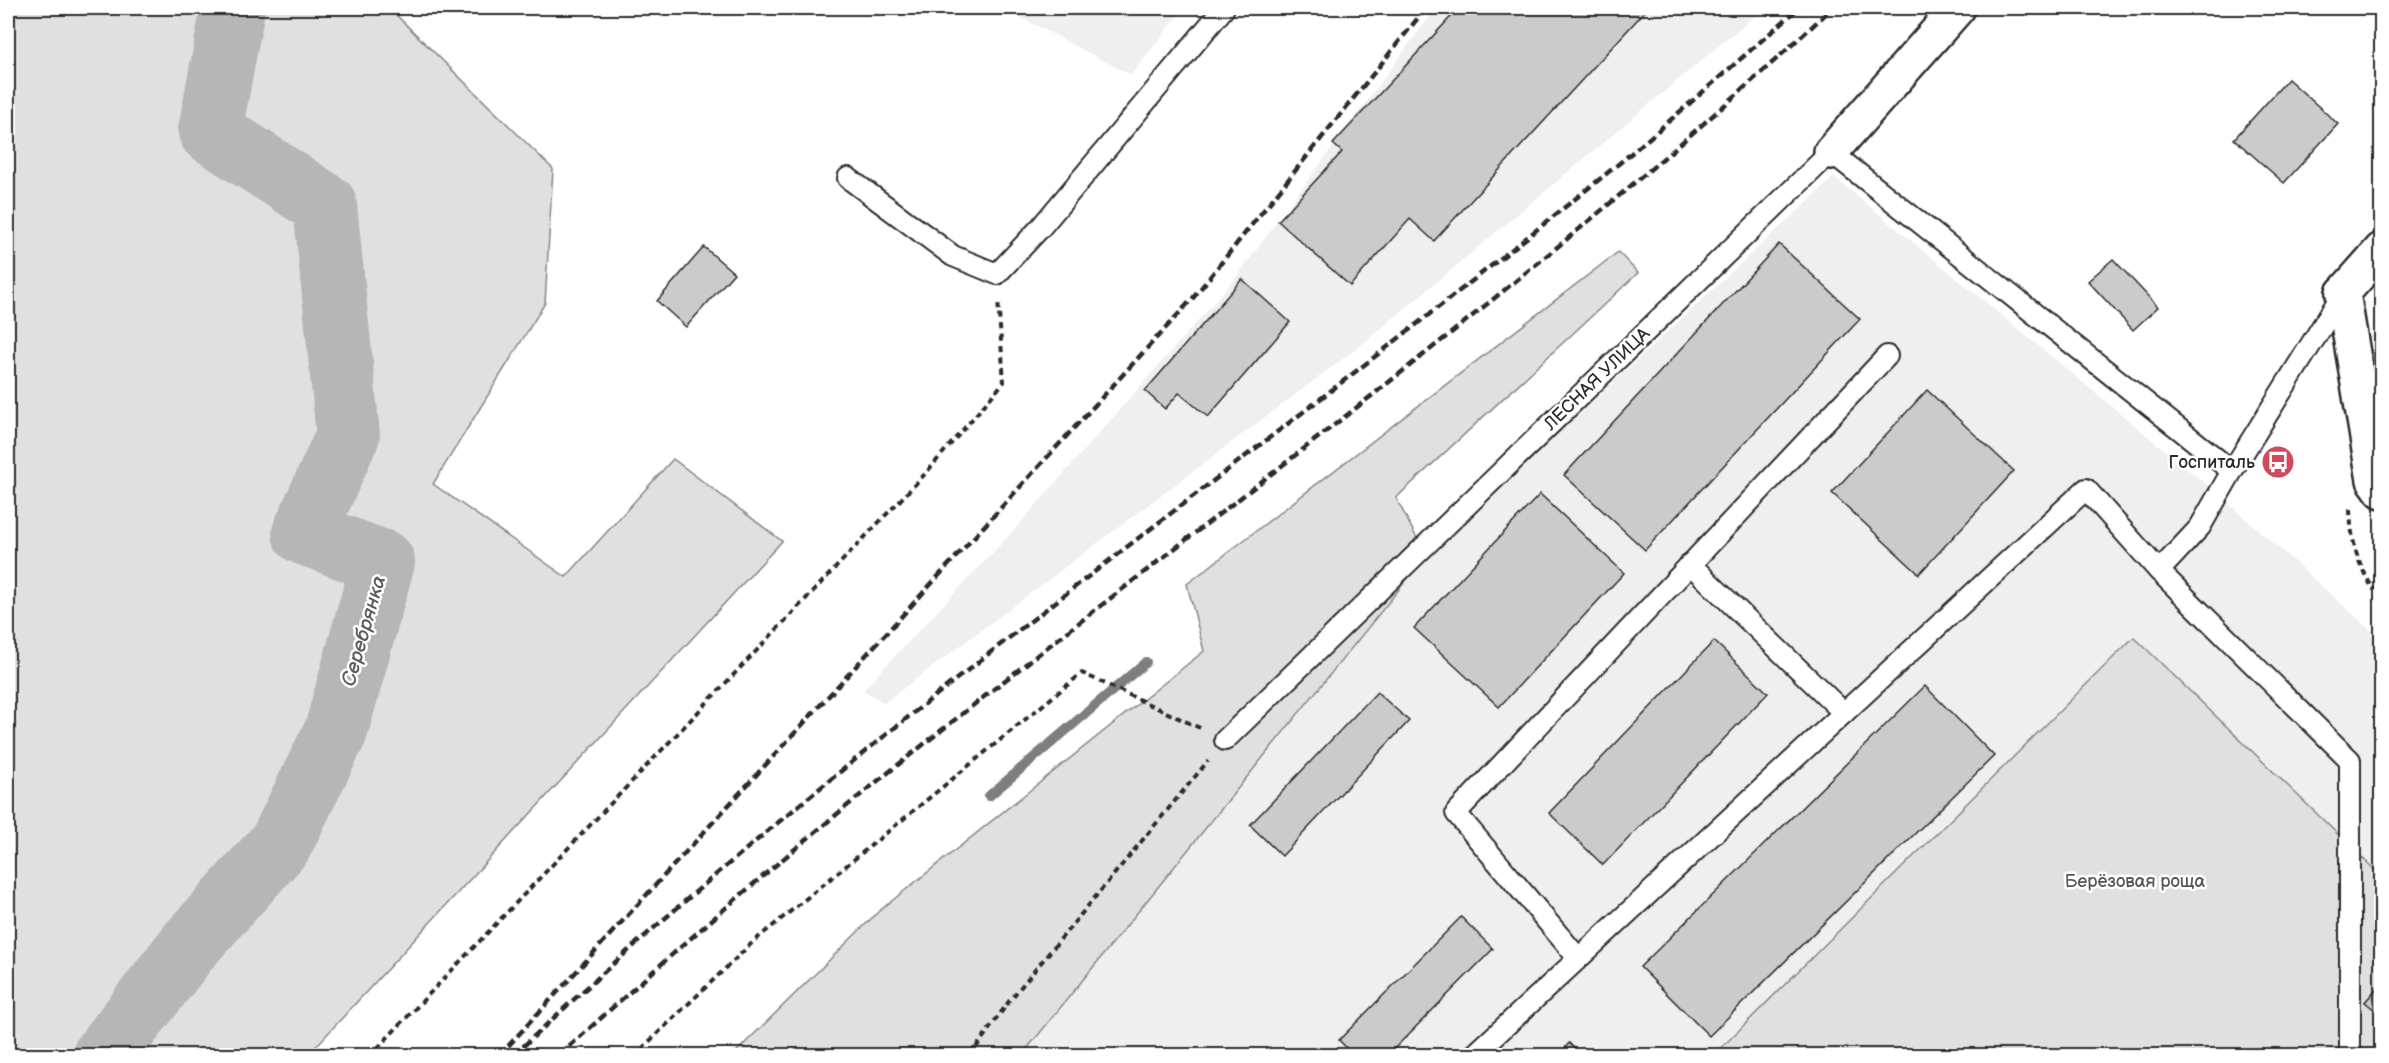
<svg xmlns="http://www.w3.org/2000/svg" width="2389" height="1063" font-family="'Balsamiq Sans',sans-serif">
	<rect width="100%" height="100%" fill="#fff"/>
	<filter id="ink" filterUnits="userSpaceOnUse"><feTurbulence type="fractalNoise" baseFrequency=".0167" numOctaves="2"/><feDisplacementMap in="SourceGraphic" scale="12" xChannelSelector="R" yChannelSelector="G"/><feConvolveMatrix kernelMatrix="1 2 1 2 8 2 1 2 1" color-interpolation-filters="sRGB"/></filter>
	<g filter="url(#ink)">
		<g fill="#efefef">
			<path d="M1003 8H1184L1131 75Z"/>
			<path d="M1436 8H1764L1360 346 884 703 863 690 1016 528 1237 276Z"/>
			<path d="M1834 177 2219 495 2381 639V1055L1022 1056 1426 556Z"/>
		</g>
		<g fill="#e0e0e0" stroke="#868686" stroke-width="1.5">
			<path d="M8 8H389L553 169 545 303 433 484 566 577 673 459 782 541 308 1055H8Z"/>
			<path d="M1618 252 1638 273 1396 498 1426 556 1022 1055 732 1056 878 912 1204 651 1187 584Z"/>
			<path d="M2134 637 2377 872 2381 868V1055L1713 1056Z"/>
		</g>
		<g fill="none" stroke-linecap="round" stroke-linejoin="round">
			<path stroke="#7e7e7e" stroke-width="10" d="M989 796 1146 662"/>
			<path stroke="#b6b6b6" stroke-width="64" d="M104 1056 189 946 281 843 336 731 383 562 304 533 348 435 325 205 210 131 233 8"/>
		</g>
		<g fill="#cbcbcb" stroke="#2b2b2b" stroke-width="1.5">
			<path d="M1459 8H1648L1434 241 1410 219 1350 286 1278 221 1342 152 1333 144Z"/>
			<path d="M2288 79 2338 124 2284 183 2234 139Z"/>
			<path d="M1779 244 1860 319 1645 550 1564 475Z"/>
			<path d="M704 247 734 273 686 327 657 301Z"/>
			<path d="M2113 259 2158 307 2133 330 2088 281Z"/>
			<path d="M1242 279 1290 322 1208 417 1179 393 1165 409 1145 391Z"/>
			<path d="M1927 390 2014 471 1919 574 1832 493Z"/>
			<path d="M1540 494 1624 573 1499 707 1414 628Z"/>
			<path d="M1714 641 1768 693 1603 865 1549 813Z"/>
			<path d="M1925 686 1994 756 1709 1036 1640 967Z"/>
			<path d="M1377 692 1409 721 1282 856 1250 825Z"/>
			<path d="M1461 917 1493 949 1387 1056H1354L1339 1040Z"/>
			<path d="M2382 982V1016L2365 1002Z"/>
			<path d="M1569 1043 1582 1056H1558Z"/>
		</g>
		<g fill="none" stroke-linecap="round" stroke-linejoin="round">
			<g stroke="#2b2b2b" stroke-width="24">
				<g id="lane">
					<path d="M848 178 953 256 997 274 1041 227 1224 8"/>
					<path d="M2343 293 2232 471 2200 527 2159 571 2350 760V1056"/>
					<path d="M1690 564 1844 713"/>
					<path d="M1225 740 1831 152 2232 471"/>
					<path d="M1578 958 1456 813 1887 356"/>
					<path d="M1473 1056 2086 489 2159 571"/>
				</g>
			</g>
			<g stroke="#2b2b2b" stroke-width="38">
				<g id="street">
					<path d="M1831 152 1958 8"/>
					<path d="M2343 293 2374 480 2382 491"/>
				</g>
			</g>
			<g stroke="#2b2b2b" stroke-width="38">
				<path id="secondary" d="M2343 293 2382 249"/>
			</g>
			<g stroke="#2b2b2b" stroke-width="4" stroke-dasharray="6 4.5" stroke-linecap="butt">
				<path d="M2350 509C2351 540 2357 564 2374 590"/>
				<path d="M370 1056 925 474 1004 382 998 300"/>
				<path d="M634 1056 753 942 1082 673 1200 728"/>
				<path d="M970 1056 1010 1000 1208 761"/>
			</g>
			<use href="#lane" stroke="#fff" stroke-width="20"/>
			<use href="#street" stroke="#fff" stroke-width="33"/>
			<use href="#secondary" stroke="#fff" stroke-width="33"/>
			<g stroke="#2b2b2b" stroke-width="4.5" stroke-dasharray="9 4.5" stroke-linecap="butt">
				<path d="M499 1056 1193 298 1426 8"/>
				<path d="M513 1056C794 790 1109 564 1413 327 1484 272 1553 217 1622 161 1682 111 1740 59 1799 8"/>
				<path d="M559 1056C670 955 782 857 899 764 1212 514 1539 281 1832 8"/>
			</g>
		</g>
	</g>
	<defs>
		<g id="bus-disc" transform="scale(1.725)"><circle r="9.5" fill="#d1495b" stroke="#fff"/><path d="M-5-6H5V4H4V6H2V4H-2V6H-4V4H-5ZM-3.5-4V0h7V-4ZM-3.5 1.2v1.5H-2V1.2ZM2 1.2v1.5H3.5V1.2Z" fill="#fff"/></g>
	</defs>
	<g fill-rule="evenodd">
		<use href="#bus-disc" x="2278" y="462"/>
	</g>
	<g text-anchor="middle" dominant-baseline="central" stroke-width="5" stroke-linejoin="round" paint-order="stroke">
		<g font-size="18" fill="#2b2b2b" stroke="#fff">
			<text transform="translate(1597 379) rotate(-44)">ЛЕСНАЯ УЛИЦА</text>
		</g>
		<g font-size="18" fill="#2b2b2b" stroke="#fff" text-anchor="end">
			<text x="2255" y="462">Госпиталь</text>
		</g>
		<g font-size="18" fill="#585858" stroke="#fff">
			<text x="2135" y="881">Берёзовая роща</text>
		</g>
		<g font-size="20" font-style="italic" fill="#5c5c5c" stroke="#fff">
			<text transform="translate(364 631) rotate(-74)">Серебрянка</text>
		</g>
	</g>
	<rect width="2389" height="1063" fill="none" stroke="#fff" stroke-width="30"/>
	<rect x="15" y="15" width="2359" height="1033" fill="none" stroke="#2b2b2b" stroke-width="2" filter="url(#ink)"/>
</svg>
